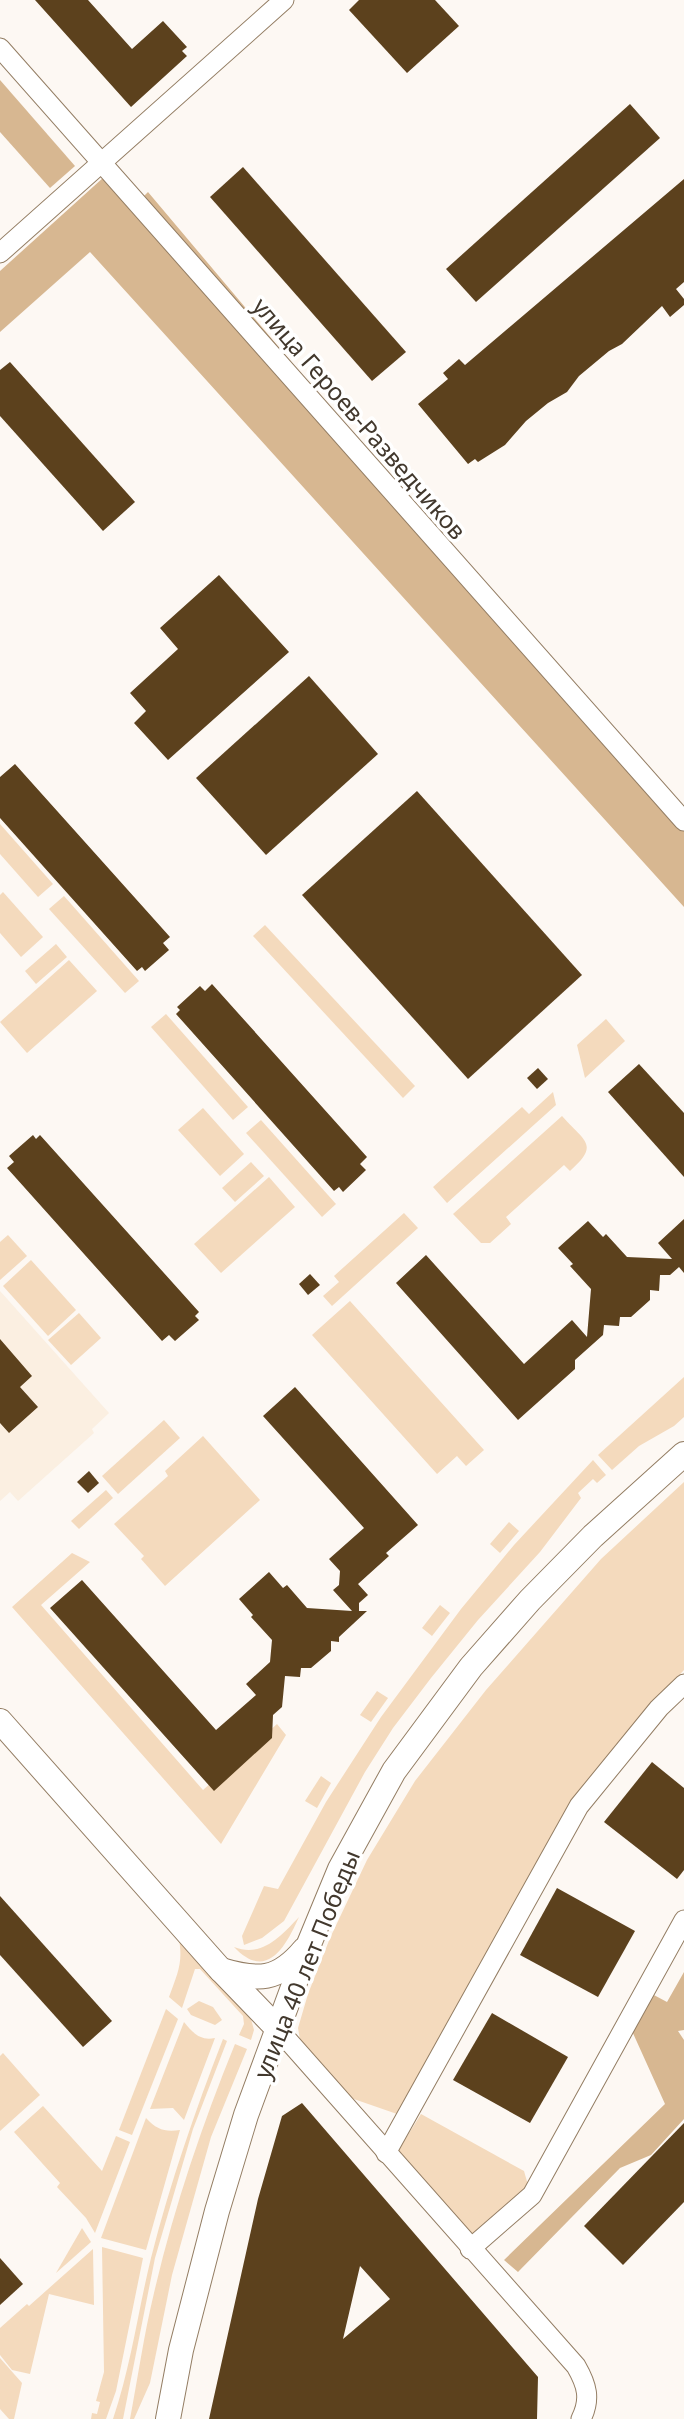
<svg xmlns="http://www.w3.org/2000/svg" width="684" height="2419" font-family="'Noto Sans',sans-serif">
	<rect width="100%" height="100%" fill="#fdf8f3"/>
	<path fill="#fbefe1" d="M0 1291 109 1413 92 1429 94 1433 18 1501 10 1492 0 1501Z"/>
	<g fill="#f4dabd">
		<path d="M0 824 53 884 38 897 0 854Z"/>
		<path d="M3 892 43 937 21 957 0 933V895Z"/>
		<path d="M64 896 139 981 125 993 49 909Z"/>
		<path d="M265 925 415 1086 403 1098 253 936Z"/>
		<path d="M56 944 67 957 36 984 25 971Z"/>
		<path d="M69 960 97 991 27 1053 0 1022Z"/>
		<path d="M166 1014 248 1107 233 1120 151 1027Z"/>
		<path d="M606 1019 625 1041 585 1078 577 1045Z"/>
		<path d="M553 1092 556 1105 447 1203 433 1187 522 1107 529 1114Z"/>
		<path d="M203 1108 244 1154 220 1176 178 1130Z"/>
		<path d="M562 1116C585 1142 600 1144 570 1171L564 1165 506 1217 511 1224 490 1243H481L453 1214Z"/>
		<path d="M261 1120 336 1204 322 1217 246 1133Z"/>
		<path d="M251 1162 264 1176 235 1202 222 1188Z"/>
		<path d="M269 1177 295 1207 221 1273 194 1244Z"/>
		<path d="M404 1213 418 1228 332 1306 323 1296 339 1282 334 1276Z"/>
		<path d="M8 1235 27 1256 0 1280V1242Z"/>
		<path d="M31 1260 76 1310 48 1336 3 1286Z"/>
		<path d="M350 1301 484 1450 466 1466 457 1456 437 1474 312 1335Z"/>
		<path d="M79 1313 101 1338 71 1365 48 1340Z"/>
		<path d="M684 1377V1417L674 1426 639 1446 612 1470 598 1455Z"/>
		<path d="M164 1420 180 1438 118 1494 102 1476Z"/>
		<path d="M203 1436 260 1500 165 1586 141 1559 144 1556 114 1524 168 1476 165 1471Z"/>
		<path d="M593 1460 606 1475 597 1483 593 1479 578 1493 581 1498 540 1552 478 1620 431 1678 393 1728 365 1772 284 1921 262 1938 244 1945 242 1936 264 1886 278 1889 326 1802 381 1717 461 1609 514 1545Z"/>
		<path d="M684 1482V1670L648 1708 397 2114 348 2097 301 2046 298 2028 308 1994 330 1938 367 1860 415 1781 486 1690 601 1559Z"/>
		<path d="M106 1490 113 1498 79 1529 71 1521Z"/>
		<path d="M509 1522 519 1531 500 1553 490 1544Z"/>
		<path d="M72 1553 90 1562 41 1605 203 1790 277 1724 286 1735 221 1844 12 1607Z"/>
		<path d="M440 1605 450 1613 432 1636 422 1628Z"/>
		<path d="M377 1691 388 1698 371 1722 360 1715Z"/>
		<path d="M321 1776 331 1783 317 1808 305 1801Z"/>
		<path d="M299 1917C286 1946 267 1982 234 1947 262 1958 281 1936 299 1917Z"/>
		<path d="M178 1935 251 2019 254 2030 251 2040 239 2035 244 2024 243 2016 200 1969H195L182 2008 169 1997C178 1972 184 1961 178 1935Z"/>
		<path d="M199 2001 213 2007 222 2020 215 2025 191 2015 187 2009Z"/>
		<path d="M166 2009 178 2019 132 2135 119 2130Z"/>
		<path d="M184 2022C193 2033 200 2041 215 2038L184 2120 173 2108 150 2109Z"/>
		<path d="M223 2039 227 2041 193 2129 155 2258 123 2419H113C131 2366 138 2311 151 2258 170 2183 195 2111 223 2039Z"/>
		<path d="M235 2044 247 2049 211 2137 172 2275 150 2383 134 2419H130C138 2377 144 2334 154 2293 174 2207 202 2125 235 2044Z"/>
		<path d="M3 2053 40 2095 0 2131V2056Z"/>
		<path d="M43 2106 102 2171 116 2136 130 2142 95 2233 86 2218 57 2187 60 2183 14 2132Z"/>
		<path d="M421 2114 524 2171 528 2185 518 2199 470 2236 396 2154Z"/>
		<path d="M146 2118C157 2130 165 2132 180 2130L146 2250 101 2238Z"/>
		<path d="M82 2228 91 2242 56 2273Z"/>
		<path d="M102 2247 143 2258 116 2391 106 2419H91L92 2413 97 2414 100 2402 96 2401 104 2372Z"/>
		<path d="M93 2249 94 2305 49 2294 30 2374 12 2370 0 2355V2328L27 2304 29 2306Z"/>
		<path d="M0 2358 22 2383 14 2419H9L0 2409Z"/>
	</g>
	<g fill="#d7b791">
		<path d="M0 80 75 166 50 188 0 132Z"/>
		<path d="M104 177 132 208 148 192 684 828V907L90 252 0 332V271Z"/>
		<path d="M684 1972V2030L678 2031 684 2040V2119L651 2155 620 2168 518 2272 504 2260 665 2104 632 2031 652 1994 667 2002Z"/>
	</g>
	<g fill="#5c411d" fill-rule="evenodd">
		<path d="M35 0H88L132 49 163 21 187 47 182 51 187 56 131 107Z"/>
		<path d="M359 0H435L459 26 407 73 349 10Z"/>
		<path d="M630 104 660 138 476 302 446 269Z"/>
		<path d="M243 167 406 352 372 381 210 197Z"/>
		<path d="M684 179V282L676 289 684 299V305L670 317 662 306 622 344 609 351 579 376 567 392 548 403 526 421 505 445 478 462 475 459 468 464 418 404 448 379 443 373 459 359 465 365Z"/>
		<path d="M10 362 135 502 103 531 0 416V370Z"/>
		<path d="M219 575 289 652 168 760 134 723 146 711 130 693 178 649 160 628Z"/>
		<path d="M309 676 378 754 266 855 196 778Z"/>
		<path d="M15 764 170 937 163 943 169 950 145 971 142 967 137 971 0 818V777Z"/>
		<path d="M417 791 582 975 468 1079 302 895Z"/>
		<path d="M212 984 367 1157 360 1164 366 1170 343 1192 339 1187 334 1191 176 1014 180 1010 177 1007 200 986 205 991Z"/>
		<path d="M639 1064 684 1113V1177L608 1092Z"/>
		<path d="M538 1068 548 1079 537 1089 527 1078Z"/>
		<path d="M33 1135 36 1139 40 1135 199 1312 195 1316 199 1320 175 1341 169 1335 162 1341 7 1168 14 1162 9 1156Z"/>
		<path d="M684 1219V1273L679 1267 670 1275H660L659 1291 650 1290V1300L631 1317H620L619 1326 604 1325 603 1335 575 1360V1369L518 1420 396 1283 426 1255 524 1364 572 1320 587 1337 591 1289 570 1266 573 1264 558 1248 588 1221 603 1237 606 1234 627 1257 672 1259 658 1243Z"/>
		<path d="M310 1274 320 1285 308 1295 299 1284Z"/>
		<path d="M0 1339 32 1376 20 1387 38 1407 9 1433 0 1423Z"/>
		<path d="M295 1387 418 1525 386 1553 389 1556 358 1584 368 1595 359 1603V1611H367L339 1637V1642L331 1641V1651L311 1668H301L300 1677 285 1676 282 1707 273 1715 272 1738 214 1791 50 1608 82 1580 216 1730 256 1695 246 1684 270 1662 272 1640 251 1617 253 1615 239 1599 269 1572 283 1588 287 1585 307 1608 352 1611 333 1590 339 1585 340 1571 329 1559 364 1528 263 1416Z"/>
		<path d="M89 1471 99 1483 88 1493 77 1482Z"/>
		<path d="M652 1762 684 1788V1870L677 1879 604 1822Z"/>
		<path d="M557 1888 635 1931 598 1997 520 1955Z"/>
		<path d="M0 1896 112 2021 83 2047 0 1955Z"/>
		<path d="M492 2013 568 2057 530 2123 453 2080Z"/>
		<path d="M302 2103 538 2377 537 2419H209L258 2199 282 2116ZM360 2266 390 2299 343 2339Z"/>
		<path d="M684 2123V2202L623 2265 584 2226Z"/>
		<path d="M0 2258 23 2284 0 2305Z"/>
	</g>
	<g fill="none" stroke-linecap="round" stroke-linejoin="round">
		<g stroke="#937d63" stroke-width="21">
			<g id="minor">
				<path d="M0 48 684 821"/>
				<path d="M0 253 284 0"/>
				<path d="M277 2028 576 2366C587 2385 591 2399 581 2419"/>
				<path d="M386 2153 579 1806 659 1708 684 1684"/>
				<path d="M470 2249 532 2195 684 1920"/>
			</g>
		</g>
		<g stroke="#937d63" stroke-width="26">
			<g id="tertiary">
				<path d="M0 1721 219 1968 277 2028"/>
				<path d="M221 1970C258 1981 278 1981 304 1950"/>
				<path d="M168 2419 181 2350 217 2211 246 2115 309 1944 340 1869 394 1771 471 1667 530 1600 593 1536 684 1454"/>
			</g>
		</g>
		<use href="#minor" stroke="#fff" stroke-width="19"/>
		<use href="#tertiary" stroke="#fff" stroke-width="24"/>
	</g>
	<g text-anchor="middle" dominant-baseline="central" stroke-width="7" stroke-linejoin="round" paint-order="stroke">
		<g font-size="24" fill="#42382d" stroke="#fff">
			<text transform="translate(360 418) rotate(49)">улица Героев-Разведчиков</text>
			<text transform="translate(306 1964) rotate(-68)">улица 40 лет Победы</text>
		</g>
	</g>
</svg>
